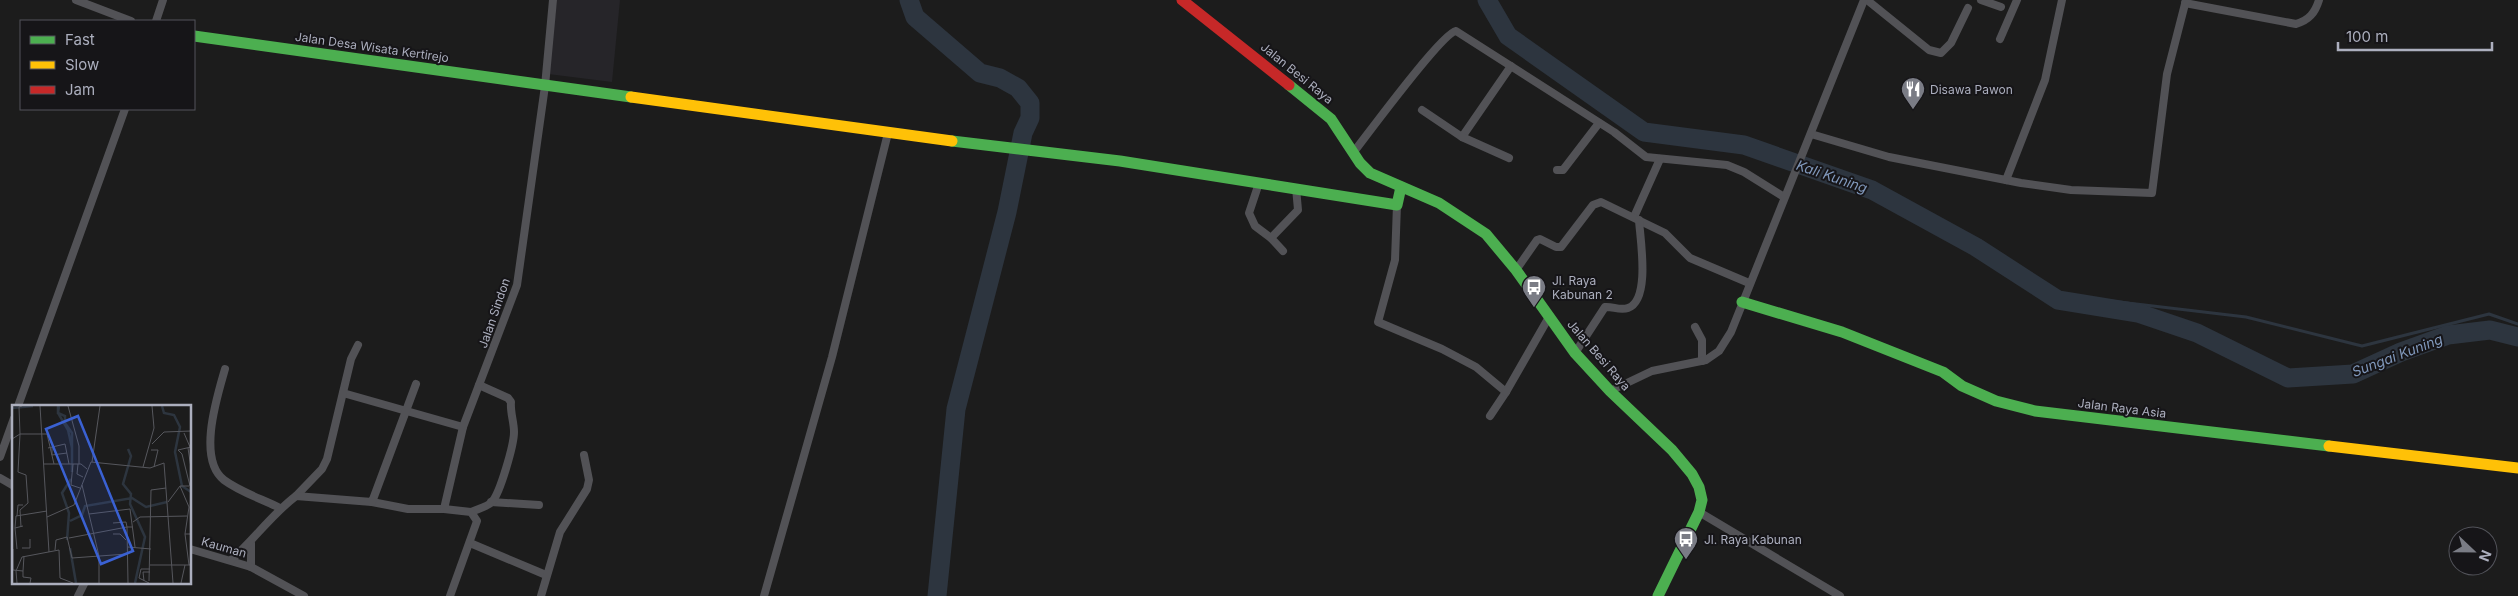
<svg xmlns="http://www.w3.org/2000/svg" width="2518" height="596" font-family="Inter,sans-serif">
	<rect width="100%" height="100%" fill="#1c1c1c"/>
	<path fill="#262529" d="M557 0H620L612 82 548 74Z"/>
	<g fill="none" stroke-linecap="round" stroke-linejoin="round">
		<path stroke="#2d353f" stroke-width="3" d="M2053 291 2060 295 2246 317 2362 346 2489 314 2518 324"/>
		<g stroke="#2d353f" stroke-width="19">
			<path d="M909 0 915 17 980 73 1000 78 1018 88 1030 103V118L1023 133 1007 212 956 409 937 596"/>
			<path d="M1487 0 1508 36 1644 132 1744 145 1872 190 1976 247 2058 300 2138 313 2197 333 2288 378 2353 374 2401 352 2448 335 2490 330 2518 337"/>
		</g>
		<g stroke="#525256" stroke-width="8">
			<path d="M76 0 131 21"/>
			<path d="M1867 0 1929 50 1941 53 1951 43 1968 8"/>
			<path d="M1981 0 2001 7"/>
			<path d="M2185 3 2296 24C2309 20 2315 13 2319 0"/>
			<path d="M156 21 163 0"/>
			<path d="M2000 39 2017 0"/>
			<path d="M1422 110 1462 137 1511 66"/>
			<path d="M1811 134 1889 157 2021 183 2071 190 2152 193 2167 74 2186 0"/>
			<path d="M1462 137 1509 158"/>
			<path d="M1353 153C1367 135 1442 33 1456 31L1614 132 1646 157 1727 165 1744 172 1784 197"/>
			<path d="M1557 170H1563L1599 123"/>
			<path d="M2006 180 2045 80 2062 0"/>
			<path d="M1259 183 1249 213 1255 226 1271 238"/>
			<path d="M1397 205 1395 260 1378 322 1442 349 1476 367 1506 392 1490 416"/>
			<path d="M1634 217 1660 159"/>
			<path d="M1283 251 1271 238 1298 210 1296 188"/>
			<path d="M1516 270 1537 240 1540 239 1556 247H1561L1593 205 1601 202 1665 233 1690 258 1749 283"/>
			<path d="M1695 327 1702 340V361"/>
			<path d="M1575 353 1605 307C1612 306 1620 311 1628 308 1651 300 1640 238 1639 220"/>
			<path d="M225 369C217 397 197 459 224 480 240 492 262 499 280 508"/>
			<path d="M1610 391 1652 371 1706 360 1719 351 1731 332 1864 0"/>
			<path d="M1506 392 1549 317"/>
			<path d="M343 393 463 427"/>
			<path d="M18 406 125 109"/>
			<path d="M0 457 14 418"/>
			<path d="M0 478 14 486"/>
			<path d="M296 496 322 469 327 459 351 359 358 345"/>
			<path d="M372 502 408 509H444"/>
			<path d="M491 502 539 505"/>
			<path d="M471 512C477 509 487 507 492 502 500 493 514 445 514 432 514 422 510 412 511 402L508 398 479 385"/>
			<path d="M1699 512 1840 596"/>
			<path d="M251 543V567"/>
			<path d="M470 543 546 575"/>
			<path d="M190 549 251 567 304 596"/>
			<path d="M231 560C254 540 271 515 296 496L372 502 416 384"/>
			<path d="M78 596 85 582"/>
			<path d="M450 596 477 521 471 512 444 509 463 427 517 285 545 86 553 0"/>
			<path d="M541 596 560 532 587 489 589 480 584 455"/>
			<path d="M764 596 832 357 888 133"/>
		</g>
		<g stroke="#4caf50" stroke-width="11">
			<path d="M194 36 631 97"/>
			<path d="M1289 85 1331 119 1360 163 1370 173 1439 203 1486 234 1516 270 1575 353 1610 391 1672 450 1692 474 1699 487 1702 500 1699 512 1658 596"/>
			<path d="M952 141 1120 161 1397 205 1401 187"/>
			<path d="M1742 302 1842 332 1943 372 1962 386 1996 401 2035 411 2329 446"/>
		</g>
		<g stroke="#ffc107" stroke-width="11">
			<path d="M631 97 952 141"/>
			<path d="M2329 446 2518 468"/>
		</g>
		<path stroke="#c62828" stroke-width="11" d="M1182 0 1289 85"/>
	</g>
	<defs>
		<g id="restaurant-pin" transform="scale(1.25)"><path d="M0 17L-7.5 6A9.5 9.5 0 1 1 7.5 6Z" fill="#7a7c85" stroke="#161518"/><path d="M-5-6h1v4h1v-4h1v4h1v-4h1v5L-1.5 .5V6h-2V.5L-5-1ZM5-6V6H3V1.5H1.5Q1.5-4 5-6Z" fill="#fff"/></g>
		<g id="bus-pin" transform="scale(1.25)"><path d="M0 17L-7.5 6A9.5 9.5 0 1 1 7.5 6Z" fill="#7a7c85" stroke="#161518"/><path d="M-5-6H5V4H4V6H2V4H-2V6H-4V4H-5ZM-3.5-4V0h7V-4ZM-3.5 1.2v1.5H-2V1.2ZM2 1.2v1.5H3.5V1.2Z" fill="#fff"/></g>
	</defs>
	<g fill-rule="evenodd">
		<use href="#restaurant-pin" x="1913" y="89"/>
		<use href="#bus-pin" x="1534" y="287"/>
		<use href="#bus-pin" x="1686" y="539"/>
	</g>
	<g text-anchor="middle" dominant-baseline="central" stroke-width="4" stroke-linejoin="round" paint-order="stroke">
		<g font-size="12" fill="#acafbe" stroke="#161518">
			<text transform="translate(372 47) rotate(8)">Jalan Desa Wisata Kertirejo</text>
			<text transform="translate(1297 73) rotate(39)">Jalan Besi Raya</text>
			<text transform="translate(494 313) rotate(-71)">Jalan Sindon</text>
			<text transform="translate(1599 355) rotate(49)">Jalan Besi Raya</text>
			<text transform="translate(2122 408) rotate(7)">Jalan Raya Asia</text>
			<text transform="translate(224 547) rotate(16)">Kauman</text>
		</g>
		<g font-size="12" fill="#acafbe" stroke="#161518" text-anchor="start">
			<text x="1930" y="89">Disawa Pawon</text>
			<text x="1552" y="280">Jl. Raya<tspan x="1552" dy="14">Kabunan 2</tspan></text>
			<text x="1704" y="539">Jl. Raya Kabunan</text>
		</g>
		<g font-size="14" font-style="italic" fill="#8098bb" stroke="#161518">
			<text transform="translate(1832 176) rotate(19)">Kali Kuning</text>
			<text transform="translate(2397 355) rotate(-21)">Sungai Kuning</text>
		</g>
	</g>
	<g transform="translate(12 405)">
		<rect width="179" height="179" fill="#1c1c1c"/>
		<path fill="none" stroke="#2d353f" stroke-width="2.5" d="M46 1V8L56 25 60 43M47 1 46 8 53 11V18L60 28V67M150 1 152 8 162 10 168 22 163 47 170 81 179 87M0 3 21 1M116 44 119 51 111 79 119 89 118 99 133 132 123 178M58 116 70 110 73 101 120 93 134 102 155 97M55 135 57 108 50 88 59 74M58 143 64 178"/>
		<path fill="none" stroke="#56575d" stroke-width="1" d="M10 1 7 2 8 29H35L42 59M28 1 37 147M56 1 67 41V59M172 28 178 42M0 34 8 29 6 67 14 70 16 98 8 105 9 122M140 39 152 27 179 26M40 42V50L55 48M36 43 53 39 57 59M176 43 179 63M139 45H146L142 62M80 57 88 1M32 59H69L75 64M61 59 59 80 68 83M66 59 65 69 71 72M131 62 142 23 140 1M70 80 87 151V178M168 81 177 102 173 129H179M178 81 170 49 166 45 179 42M156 97 168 81H177M77 109 118 104 123 142M5 111 6 100H11M35 112 62 100 79 57 138 63 152 58 161 178M121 117 128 112 175 111M101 118 114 117 115 122H121M3 123 4 111 35 106M101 129H108L114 135M173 129 177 160M57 133 115 122 116 178M116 142 139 144M10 143H18V134M1 144V165L11 166 12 151M5 144 3 123 11 121M43 145 44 135 55 132 60 153 115 149M138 160H179M11 166V172L19 173 18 178M132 176 131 167H138M137 176 139 85 154 83M5 178 4 166 10 152 47 145 48 173 61 178M137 178 127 173 129 164H138M169 178 173 160"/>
		<path fill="#3a61d3" fill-opacity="0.15" stroke="#3a61d3" stroke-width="2.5" d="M66 11 121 146 89 159 34 24Z"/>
		<rect width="179" height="179" fill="none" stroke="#acafbe" stroke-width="2.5"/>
	</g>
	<rect x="20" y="20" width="175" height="90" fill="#161518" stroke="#52535a"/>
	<rect x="30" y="36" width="25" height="8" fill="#4caf50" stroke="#52535a"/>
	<text x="65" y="45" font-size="15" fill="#acafbe">Fast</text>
	<rect x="30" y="61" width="25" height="8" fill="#ffc107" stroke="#52535a"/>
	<text x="65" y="70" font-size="15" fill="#acafbe">Slow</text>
	<rect x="30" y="86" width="25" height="8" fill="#c62828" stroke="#52535a"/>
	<text x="65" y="95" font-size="15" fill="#acafbe">Jam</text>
	<g transform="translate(2473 551) rotate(112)"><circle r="24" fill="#161518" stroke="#52535a"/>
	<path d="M0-4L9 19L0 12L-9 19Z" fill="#7a7c85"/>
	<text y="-8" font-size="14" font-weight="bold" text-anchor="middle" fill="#acafbe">N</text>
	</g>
	<path d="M2338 42v8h154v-8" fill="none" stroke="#acafbe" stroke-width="2.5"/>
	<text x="2346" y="42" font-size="15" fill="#acafbe" stroke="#161518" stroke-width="4" paint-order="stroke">100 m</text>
</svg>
